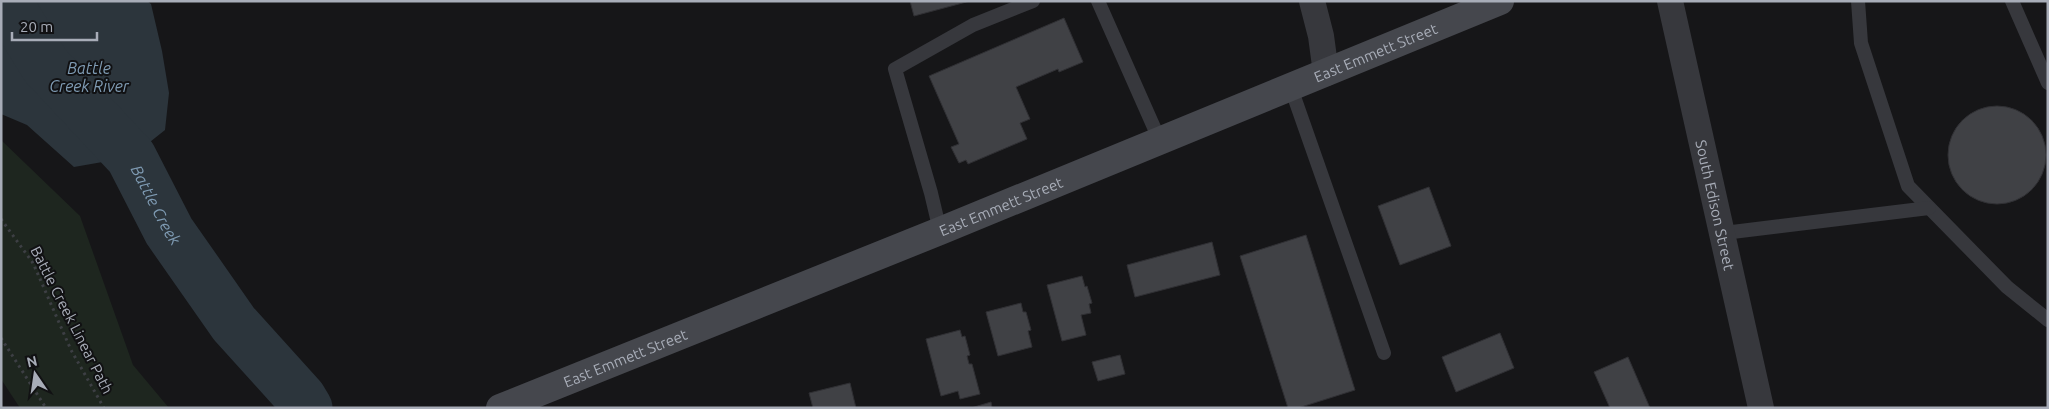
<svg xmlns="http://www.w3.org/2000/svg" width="2049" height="409" font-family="Ubuntu,sans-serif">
	<rect width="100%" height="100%" fill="#161618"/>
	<path fill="#1e261f" d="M1 140 80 216 133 365 169 408H20L1 379Z"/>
	<path fill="#2c353c" d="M1 1H147L151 4 162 51 169 93 165 130 131 157 74 167 27 125 1 114Z"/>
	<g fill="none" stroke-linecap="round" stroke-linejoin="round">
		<path stroke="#2c353c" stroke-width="51" id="s1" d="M6 1 45 65 131 157 169 231 234 324 301 398 307 408"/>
	</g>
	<g fill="#404145" stroke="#303034">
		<path d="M910 1H970L914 16Z"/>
		<path d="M1064 18 1083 62 1059 72 1058 69 1016 87 1030 119 1020 123 1027 139 968 164 966 160 959 163 951 147 959 144 929 76Z"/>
		<circle cx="1997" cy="155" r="49"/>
		<path d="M1429 187 1451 246 1400 265 1378 206Z"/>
		<path d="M1306 235 1355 390 1298 408H1288L1240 256Z"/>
		<path d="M1212 242 1220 275 1135 297 1127 265Z"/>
		<path d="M1082 276 1085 287 1087 286 1092 303 1089 304 1091 313 1081 315 1086 335 1062 341 1047 285Z"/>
		<path d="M1021 303 1023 312H1026L1031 330 1028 331 1032 347 998 356 986 312Z"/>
		<path d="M960 330 962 337 965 336 970 355 967 356 969 364H972L980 394 960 399 958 391 941 396 926 339Z"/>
		<path d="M1500 333 1514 368 1456 392 1442 357Z"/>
		<path d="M1120 355 1125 374 1098 381 1092 362Z"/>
		<path d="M1628 357 1650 408H1610L1594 372Z"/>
		<path d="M850 383 856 408H813L809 393Z"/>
		<path d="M991 402 992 408H971Z"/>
	</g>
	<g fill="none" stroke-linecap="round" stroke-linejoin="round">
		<g stroke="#3d3f44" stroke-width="3" stroke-dasharray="2.5 4" stroke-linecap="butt">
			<path d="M1 219 33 263 71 350 104 408"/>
			<path d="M1 338 46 408"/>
		</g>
		<g stroke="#37383d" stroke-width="14">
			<path d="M1098 1 1160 141"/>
			<path d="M1858 1 1861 43 1908 186 2007 287 2048 320"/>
			<path d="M2012 1 2048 83"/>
			<path d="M1291 88 1384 353"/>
			<path d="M940 231 931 193 895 69 973 25 1033 1"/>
			<path d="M1724 233 1929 208"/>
		</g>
		<g stroke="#37383d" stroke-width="26">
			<path d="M1312 1 1321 36 1326 73"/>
			<path id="s2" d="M1670 1 1761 408"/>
		</g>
		<path stroke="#45474d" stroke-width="28" id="s3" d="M500 408 940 231 1500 1"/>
	</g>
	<g text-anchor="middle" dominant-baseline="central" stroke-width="4" stroke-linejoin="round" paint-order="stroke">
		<g font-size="15" fill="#a8adb8" stroke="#111113">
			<text stroke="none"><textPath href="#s3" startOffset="945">East Emmett Street</textPath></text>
			<text stroke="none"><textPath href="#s2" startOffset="209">South Edison Street</textPath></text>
			<text stroke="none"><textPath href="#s3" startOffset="540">East Emmett Street</textPath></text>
			<text transform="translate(72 320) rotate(63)">Battle Creek Linear Path</text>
			<text stroke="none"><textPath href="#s3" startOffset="135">East Emmett Street</textPath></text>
		</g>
		<g font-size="16" font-style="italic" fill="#7f9bb3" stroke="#111113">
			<text x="89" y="68">Battle<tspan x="89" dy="18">Creek River</tspan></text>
			<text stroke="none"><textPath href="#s1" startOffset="255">Battle Creek</textPath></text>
		</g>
	</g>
	<rect width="2049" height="409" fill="none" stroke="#a8adb8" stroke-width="5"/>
	<g transform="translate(35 374) rotate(347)" stroke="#111113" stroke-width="4" paint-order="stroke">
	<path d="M0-4L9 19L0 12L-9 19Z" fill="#a8adb8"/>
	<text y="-8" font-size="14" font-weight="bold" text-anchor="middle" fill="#a8adb8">N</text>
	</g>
	<path d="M12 32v8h85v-8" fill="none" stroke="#a8adb8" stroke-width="2.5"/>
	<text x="20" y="32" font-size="15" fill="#a8adb8" stroke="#111113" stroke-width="4" paint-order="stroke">20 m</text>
</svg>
